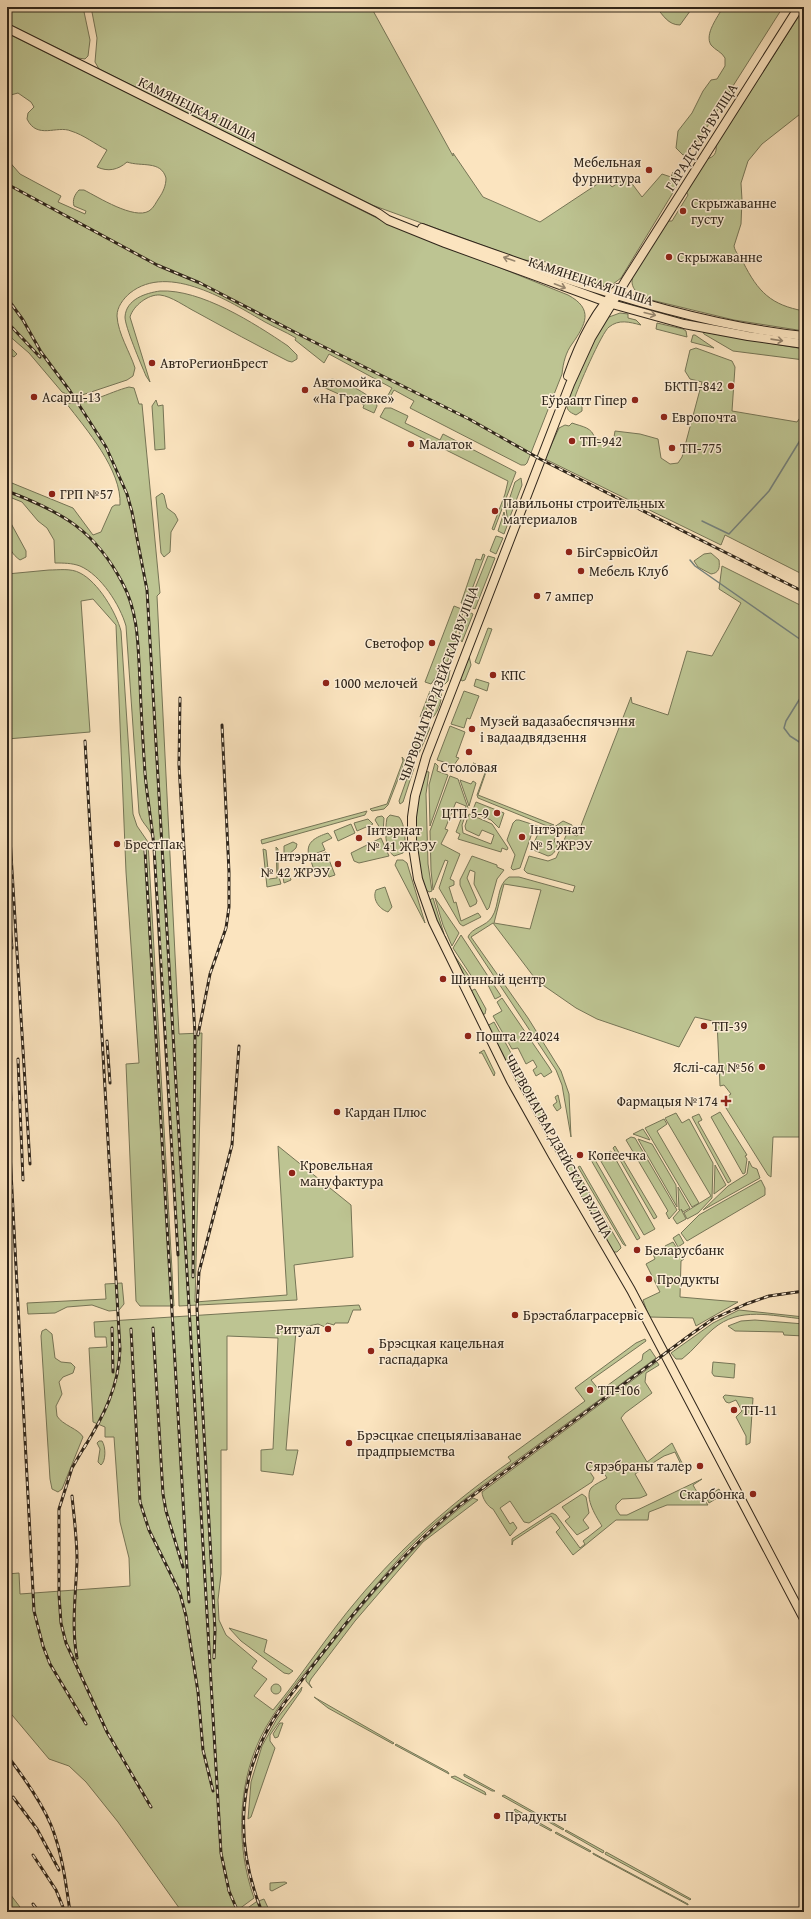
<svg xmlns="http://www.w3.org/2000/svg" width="811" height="1919" font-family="'Gentium Book Plus',serif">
	<rect width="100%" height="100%" fill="#fbe4bf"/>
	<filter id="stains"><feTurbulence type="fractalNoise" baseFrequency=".005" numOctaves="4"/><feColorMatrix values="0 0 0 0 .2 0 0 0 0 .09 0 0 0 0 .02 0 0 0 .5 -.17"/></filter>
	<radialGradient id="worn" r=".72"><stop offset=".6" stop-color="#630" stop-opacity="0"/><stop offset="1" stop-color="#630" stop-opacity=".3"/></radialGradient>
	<g fill="#bdc492" stroke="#767556" fill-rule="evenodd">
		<path d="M7 7H83L90 40 88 56 85 59 78 58 7 24Z"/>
		<path d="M91 7H371L453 156V153L483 197 540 222 605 179 612 187 627 177 642 197 662 174 671 177 673 172 677 180V186L621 278 613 284 599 287 552 270 548 266V263L537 259 535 261 523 260 372 205 99 69 95 62 97 38Z"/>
		<path d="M656 7H693L680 25C668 25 663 15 656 7Z"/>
		<path d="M723 7H783L695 146 687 154 683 155 676 148 678 131 692 113 703 91 711 80 717 79 725 66V58C722 52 715 50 711 45 704 34 718 17 723 7Z"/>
		<path d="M804 8V111L762 144 748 161 741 183 742 200 741 224 734 246C735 252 740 257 743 262 758 292 771 305 804 311V331L734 320 647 299C638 294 629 288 633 276L667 221H672L688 195 686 191 707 159C714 157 717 153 716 145Z"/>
		<path d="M7 33 381 220 568 295C594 309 586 324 572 344 566 352 563 363 562 374L527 463 525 465H521L410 408 414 401 394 390 390 397H387L392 388 329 354 324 363 295 340 296 338C284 331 276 328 265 322 230 302 169 262 130 293 123 299 117 307 117 316 118 334 130 352 135 368L133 376 127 380 82 395H69L62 392 29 353 7 334V159L20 174 61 196 58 202 85 214 86 211 74 206C72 200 75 194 79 190H84C98 197 134 220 149 211 154 208 156 202 159 198 163 192 166 186 166 178 161 160 141 167 127 162 118 170 108 172 97 167L107 150C95 144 84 135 71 131 57 125 37 140 27 119L28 113 34 107 31 102 18 93 7 96Z"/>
		<path d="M160 291C201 289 254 323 288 346L297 355V359L292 362 288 361C256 345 227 329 196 312 186 307 171 296 160 295 148 294 133 306 130 317L150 382 146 376C141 364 125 327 125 317 126 299 146 293 160 291Z"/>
		<path d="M620 313 628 314V318L636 320 641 325C629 322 619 319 609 327 602 332 577 389 574 400L582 407V411L576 415C569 412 566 410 567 402L584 357 603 324 609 317Z"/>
		<path d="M657 323 683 329 686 331 687 337 656 329Z"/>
		<path d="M703 332 804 349V360L733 351 704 334Z"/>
		<path d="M693 335H695L714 348 691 342Z"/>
		<path d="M7 344 17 354 14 357 7 353Z"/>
		<path d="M696 348 732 361 735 367 732 411 797 422 804 412V575L725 535 721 545 545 459 559 428 565 425 569 426 572 423C583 427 592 427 595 439L613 443 615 431 640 434 658 439 661 458 670 464 678 463 682 457 702 382 690 379 685 371 690 350Z"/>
		<path d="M332 379C342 380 376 397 377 406L374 413 363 408 364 405 353 398 352 400 323 387 327 381Z"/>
		<path d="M129 387 134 388 139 404H142L160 593 157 596 179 1034 202 1033 195 1302 287 1295 278 1146 351 1205 353 1257 294 1265 297 1300 179 1306 178 1255 154 844C151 826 143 827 139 813L126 626C120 605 101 575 80 566 72 563 63 563 55 563L54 540 47 528 38 521 22 502 7 496V481L73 508 93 535 101 532 112 507 115 505H120C122 470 86 429 66 403 87 406 109 392 129 387Z"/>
		<path d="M156 400 158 406 163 405 165 449 155 450 152 406Z"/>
		<path d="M385 408H391L408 416 405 423 440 440 443 434 516 472 494 530 492 529 505 494 508 481 380 417Z"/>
		<path d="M521 478 522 485 508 522 506 509 515 482Z"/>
		<path d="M162 493 164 495 167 508 175 514 178 520 171 532 170 552 164 557 161 553 156 497Z"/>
		<path d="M504 512 507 526 504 534 498 531Z"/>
		<path d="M7 516 26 551V557L20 560C4 549 7 532 7 516Z"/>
		<path d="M496 536 503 538 496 554 490 551Z"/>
		<path d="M711 553 719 560C720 568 719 573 711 574L698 567 694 561 704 554Z"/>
		<path d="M483 554 485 555 466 605 461 603 476 559 481 560Z"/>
		<path d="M488 556 495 558 475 609 468 606Z"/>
		<path d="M722 566 804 607V1137H773L771 1177 768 1175 721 1100 731 1094 724 1085 720 1086 717 1022 695 1017 679 1047 597 1019 576 1008 537 981 493 923 471 937 528 1018 561 1071 569 1094 571 1137 562 1085 556 1070 468 937C471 928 487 926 492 917 500 905 496 885 509 877H519L573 892 575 886 527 873 524 870 529 856 548 861 556 858 569 829 560 826 554 841 557 845C556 850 554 855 548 856L531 849 539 832 533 830 520 868 513 870 511 868 515 855 507 840 513 823 516 820H519L550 830 563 821 572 825 571 834 577 836 631 697 632 703 668 715 687 651 712 656 741 603 719 589ZM504 884 541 890 530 929 494 923Z"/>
		<path d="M49 570C59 570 71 568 80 573 98 582 116 612 121 631L133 814 137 826 148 842 174 1306H140L136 1301 126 1064 139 1063 126 872 116 625 93 599 81 601 90 732 7 739V574Z"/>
		<path d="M454 606 464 610 456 632 455 647 439 677H436L431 684 425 682Z"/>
		<path d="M467 611 473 614 462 642C455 632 463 620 467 611Z"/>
		<path d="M488 628 492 629 479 664 475 662Z"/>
		<path d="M469 656 471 665 465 680 462 681 460 678Z"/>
		<path d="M448 669 450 670 448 681 443 686H438L442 676Z"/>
		<path d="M476 679 489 683 487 691 474 686Z"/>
		<path d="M430 691 432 694 424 716 420 717Z"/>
		<path d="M464 691 479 696 470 719 467 718 464 728 451 724Z"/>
		<path d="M437 692 441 693C443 700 436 718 429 720L427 716Z"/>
		<path d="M428 725 430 728 419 753 415 756 413 753 420 733 425 732Z"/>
		<path d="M450 726 465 732 456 757 459 758 454 765 437 760Z"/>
		<path d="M402 757 405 761 388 805 384 809 372 811 370 809 387 804 403 761Z"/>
		<path d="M435 763 438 766 437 771 448 775 430 826 429 785Z"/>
		<path d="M473 763 487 769 478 795 554 825 547 826 478 798 477 795 486 770Z"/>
		<path d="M411 767 414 768 403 802 400 804 399 801Z"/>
		<path d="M424 771 429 772 426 794 428 864 432 891 429 892 425 889 416 856 415 812Z"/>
		<path d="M450 776 458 779 468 808 462 825 463 833 491 844 494 835 482 830 479 836 466 830 465 826 469 814 492 824 508 848 507 850 502 848 501 852 458 839 460 834 456 832 466 806 456 802 445 829 448 830 441 844 460 854 450 879 454 881V885L449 887 454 903 456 902 461 921 478 913 481 917 463 926 460 924 439 888 448 861 445 860 433 890 431 870 430 831Z"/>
		<path d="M460 780 471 784 473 781 476 783 469 806Z"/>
		<path d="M476 802 504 813 499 828 491 820 472 812Z"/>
		<path d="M367 811 365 815 262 844 261 840Z"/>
		<path d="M390 815 399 817C405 823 407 847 403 853L394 856C384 850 385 828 387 818Z"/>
		<path d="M382 816 384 818 383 833 375 820 377 817Z"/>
		<path d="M368 819 373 824 357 831 354 823Z"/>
		<path d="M351 824 355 833 338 841 334 831Z"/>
		<path d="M328 833 332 838 322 843 325 850 309 856C305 842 316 837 328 833Z"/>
		<path d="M381 838 389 856 359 863 354 861 351 853Z"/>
		<path d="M293 842 297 844 296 848 287 856H284V846Z"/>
		<path d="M276 847 278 849V874L281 884 267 887 263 849 266 850 269 879 277 878Z"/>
		<path d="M326 852 335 875 329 877 326 869 315 873 310 858Z"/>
		<path d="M472 856 497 865V867L504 870 497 879 489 908 487 910 474 884 475 872 470 870 467 878 477 901 476 904 470 907 460 885V880Z"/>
		<path d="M397 860H403L407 863 425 923 395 865Z"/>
		<path d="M287 867 291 880 284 883 282 871Z"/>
		<path d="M385 887 392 907 388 912C379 909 372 899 376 890Z"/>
		<path d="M433 898 444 934 442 935 428 901Z"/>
		<path d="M435 898 459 933 452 946 443 925Z"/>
		<path d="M461 935 501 996 495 999 485 979 476 983 453 948Z"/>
		<path d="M445 936 454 955 473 982 472 985 469 987 443 937Z"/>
		<path d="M475 989 486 1009 485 1014H482L471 991Z"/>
		<path d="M502 998 549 1067 552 1072 544 1077 541 1073 536 1076 533 1070 537 1067 533 1060 526 1064 518 1048 512 1049 493 1016 502 1011 497 1002Z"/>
		<path d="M494 1022 545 1115 544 1119 539 1121 535 1119 487 1026Z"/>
		<path d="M484 1050 495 1073 494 1076 482 1053H479Z"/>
		<path d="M558 1095 561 1108 557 1111 553 1105 557 1102 555 1097Z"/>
		<path d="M720 1112 747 1155 745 1156 747 1159 745 1173 743 1174 711 1117Z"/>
		<path d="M676 1113 682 1123 689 1119 713 1163 712 1198 698 1213 687 1219 684 1213 711 1196 665 1118Z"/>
		<path d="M699 1114 702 1120 698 1122 731 1181 728 1183 692 1117Z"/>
		<path d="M664 1119 667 1124 657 1131 699 1203 692 1207 645 1128Z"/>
		<path d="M643 1129 650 1140 633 1134Z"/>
		<path d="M631 1137 635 1138 677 1210 669 1219 666 1213 668 1211 626 1140Z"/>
		<path d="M638 1139 652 1144 676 1185 677 1207Z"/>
		<path d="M615 1146 657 1217 654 1219 613 1148Z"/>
		<path d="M562 1151 566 1153 620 1245 621 1248 617 1252H614L611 1249 557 1158 558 1153Z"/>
		<path d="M611 1151 655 1229 644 1235 599 1158Z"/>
		<path d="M594 1158 640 1238 637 1240 591 1160Z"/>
		<path d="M749 1161 752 1167 757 1169 760 1178 703 1210 728 1186 747 1174Z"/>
		<path d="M715 1165 726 1185 714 1194Z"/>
		<path d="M580 1166 626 1246 623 1244 578 1167Z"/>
		<path d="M761 1180 765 1188V1195L687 1241 681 1233 699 1215Z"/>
		<path d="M678 1187 690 1208 683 1212 681 1209 686 1219 677 1224 673 1218 680 1210H679Z"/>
		<path d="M679 1234 684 1243 678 1247 673 1238Z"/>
		<path d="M673 1242 684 1259 681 1261 680 1297 738 1302 696 1326 693 1318 649 1317 643 1300 660 1292 646 1264 655 1259 653 1254 666 1248 665 1246Z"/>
		<path d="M122 1283 124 1304 119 1310 109 1311 92 1305 67 1307 55 1313 28 1314 27 1303 106 1299 105 1284Z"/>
		<path d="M359 1305 361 1310H353L348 1323H335L334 1325 327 1323 325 1327 318 1324 303 1327 302 1331H296L286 1450H298L293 1475 261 1471V1450L273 1449 278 1338 227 1336V1450H221V1574L218 1600 219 1620 226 1635 257 1661 252 1668 267 1679 254 1696 273 1710C303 1674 328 1634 358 1599 403 1545 454 1501 511 1461L508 1457 585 1401 575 1388 636 1343 645 1339 646 1341 591 1380 600 1391 642 1360 643 1354 650 1349 656 1358C613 1390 570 1421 528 1452 493 1478 457 1503 425 1532 390 1565 361 1604 331 1641 308 1669 284 1696 266 1727 237 1778 235 1844 254 1898L235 1912H182L118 1822 86 1782 69 1766 49 1759 7 1709V1574L19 1573 20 1594 130 1586 129 1558 120 1522 114 1437H105V1427L93 1422 89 1348 107 1347 106 1337H95L94 1322Z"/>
		<path d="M739 1310 804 1317V1319C771 1316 740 1306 713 1329 702 1338 694 1350 682 1359H676L671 1353 713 1323Z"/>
		<path d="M755 1320 804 1324V1336L784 1335 783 1332 735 1331 728 1326 741 1321Z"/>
		<path d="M46 1329 52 1334 55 1358 61 1362 71 1363 75 1367 73 1373 63 1377 59 1382 62 1394 56 1406 57 1416C62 1425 79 1429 83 1437L62 1489 58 1492 52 1489 50 1479 41 1336 42 1331Z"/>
		<path d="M657 1362 659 1365 646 1373 645 1382 652 1393 625 1413 621 1418 647 1462 672 1443 687 1473H685L675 1452 664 1456 635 1474 647 1495 640 1498 622 1499 616 1505V1509L620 1515H627L702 1479 693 1485C698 1495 703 1497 708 1505H667L649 1512 648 1520H616L573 1555 556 1532 560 1528 551 1516 513 1541 512 1545V1539L552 1513 556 1515 580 1548 585 1544 583 1541 602 1526C597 1518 584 1498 591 1488 595 1484 602 1481 607 1478L599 1465 590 1472 594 1478 592 1482 529 1523 524 1522 510 1501 500 1508 510 1524 513 1522 517 1528 510 1536 493 1509C488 1507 482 1498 482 1492Z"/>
		<path d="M713 1362 735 1364 734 1378 714 1376 712 1373Z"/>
		<path d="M725 1395 753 1398 750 1443 746 1445V1436L736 1417 742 1411 736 1400 729 1403 726 1402 723 1397Z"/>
		<path d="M99 1441H102C106 1447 106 1461 101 1465L98 1462 100 1449 97 1443Z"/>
		<path d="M719 1489 722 1495 709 1503 706 1497Z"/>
		<path d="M582 1494 586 1497 589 1513 583 1520 589 1528 577 1535 565 1521 570 1517 562 1507Z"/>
		<path d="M473 1498 478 1500 423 1542 355 1621 311 1679 309 1683 312 1688 306 1681V1676C357 1612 407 1547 473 1498Z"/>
		<path d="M229 1628 267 1640 264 1652 293 1671 289 1674 284 1673 241 1641Z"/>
		<circle cx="276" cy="1689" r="5"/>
		<path d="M302 1687 301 1691 270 1735V1741L275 1748 251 1817 248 1819 251 1782 262 1746 278 1717Z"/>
		<path d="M314 1697 394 1743 393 1744 328 1708Z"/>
		<path d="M280 1723H283L278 1737 275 1738 273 1734Z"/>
		<path d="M396 1744 448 1772 449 1774 395 1745Z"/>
		<path d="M464 1774 495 1791H492L464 1776Z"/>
		<path d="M455 1776 485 1792 486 1795 451 1777Z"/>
		<path d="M504 1795 564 1829 563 1830 502 1796Z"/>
		<path d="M515 1809 552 1830 551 1831 514 1811Z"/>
		<path d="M566 1830 604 1851 603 1853 565 1831Z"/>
		<path d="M556 1832 591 1851 590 1852 555 1833Z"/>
		<path d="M606 1852 691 1899 690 1900 605 1854Z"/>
		<path d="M593 1853 688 1904V1905L593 1854Z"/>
		<path d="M285 1882 287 1883 272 1891 270 1890V1883Z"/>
		<path d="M7 1890 23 1911 26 1912H7Z"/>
		<path d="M264 1899 270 1912H242L256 1902Z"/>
	</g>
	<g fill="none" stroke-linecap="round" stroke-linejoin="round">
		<g stroke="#74807b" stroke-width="1.5">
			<path d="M702 521 729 534 769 491 804 434"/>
			<path d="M690 560 695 566 804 642"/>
			<path d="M804 692 786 721 784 728 790 736 804 745"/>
		</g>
		<g stroke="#30261b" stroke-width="10">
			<g id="major">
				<path d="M799 7 626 280 591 338 570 384 426 757 415 796 412 817V840L418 879 433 922 511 1081 553 1156 631 1290 804 1619"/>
				<path d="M7 28 378 213 388 220 445 243 612 304 684 324 748 336 804 344"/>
				<path d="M422 228C459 242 497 255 534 268 621 298 711 326 804 336"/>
				<path d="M568 376C579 344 594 312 618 288"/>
			</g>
		</g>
		<use href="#major" stroke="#fbe4bf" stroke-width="8"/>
		<g stroke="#30261b" stroke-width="3">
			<g id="rail">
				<path d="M7 184 157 265 200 283 310 340 469 419 540 459 804 592"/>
				<path d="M7 298 23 320 41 352 70 391 106 447 127 494 132 512 147 590 221 1853 229 1891 238 1912"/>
				<path d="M7 322 40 357"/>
				<path d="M7 491C62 512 95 530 123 584 139 614 138 649 140 682 141 712 143 743 145 773 147 798 152 823 154 848 163 983 170 1119 178 1255"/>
				<path d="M180 698 179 765 195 1034 193 1277"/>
				<path d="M7 789 30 1164"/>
				<path d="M145 850 189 1602"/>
				<path d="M7 888 12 948"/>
				<path d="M7 1026 11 1100"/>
				<path d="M198 1035 210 974 226 928 229 907V872L222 725"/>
				<path d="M107 1041 110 1083"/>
				<path d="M18 1059 23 1180"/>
				<path d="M7 1095 34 1611 43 1646 50 1664 86 1724"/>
				<path d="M112 1328 113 1372"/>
				<path d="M153 1328 163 1494 166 1511 183 1567"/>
				<path d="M131 1329 140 1502 149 1530 180 1593 186 1616 198 1692 203 1750 213 1791"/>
				<path d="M86 1444 72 1468 59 1509V1595L61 1623 66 1643 107 1732 151 1807"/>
				<path d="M84 1448C103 1417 119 1387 120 1349L85 741"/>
				<path d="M72 1496C74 1517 77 1539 77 1560 76 1593 71 1626 77 1658"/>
				<path d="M214 1658 215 1630 197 1309 199 1272 232 1145 239 1046"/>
				<path d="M9 1758C25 1779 41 1801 51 1825 62 1852 66 1884 70 1912"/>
				<path d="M13 1797 37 1829 59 1870"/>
				<path d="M33 1855 56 1890 65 1912"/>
				<path d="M33 1904 39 1912"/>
				<path d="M262 1912C233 1840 237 1769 283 1705 336 1635 391 1561 460 1505L690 1335 713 1319 746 1304 769 1296 804 1291"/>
			</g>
		</g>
		<use href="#rail" stroke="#fcedd5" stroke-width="1.5" stroke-dasharray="4.5" stroke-linecap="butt"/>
	</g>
	<defs><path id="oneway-shaft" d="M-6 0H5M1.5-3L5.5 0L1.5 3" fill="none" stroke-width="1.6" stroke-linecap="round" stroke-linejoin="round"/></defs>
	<g stroke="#96856d">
		<use href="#oneway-shaft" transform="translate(509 259) rotate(-161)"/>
		<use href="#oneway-shaft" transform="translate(560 286) rotate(21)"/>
		<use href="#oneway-shaft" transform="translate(650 314) rotate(14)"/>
		<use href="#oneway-shaft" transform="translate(777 340) rotate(8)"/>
	</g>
	<g fill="#8f2418" stroke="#fcedd5" stroke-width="1.5">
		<circle cx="649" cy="170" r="4"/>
		<circle cx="683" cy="211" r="4"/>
		<circle cx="669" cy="257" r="4"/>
		<circle cx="152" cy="363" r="4"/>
		<circle cx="731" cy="386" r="4"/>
		<circle cx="305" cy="390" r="4"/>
		<circle cx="34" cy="397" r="4"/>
		<circle cx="635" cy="400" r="4"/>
		<circle cx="664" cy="417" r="4"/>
		<circle cx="572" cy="441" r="4"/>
		<circle cx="411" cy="444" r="4"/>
		<circle cx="672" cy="448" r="4"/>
		<circle cx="52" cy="494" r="4"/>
		<circle cx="495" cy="511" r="4"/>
		<circle cx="569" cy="552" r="4"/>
		<circle cx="581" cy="571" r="4"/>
		<circle cx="537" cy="596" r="4"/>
		<circle cx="432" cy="643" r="4"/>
		<circle cx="493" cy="675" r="4"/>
		<circle cx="326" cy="683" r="4"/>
		<circle cx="472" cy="729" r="4"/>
		<circle cx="469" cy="752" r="4"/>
		<circle cx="497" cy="813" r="4"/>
		<circle cx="522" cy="837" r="4"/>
		<circle cx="359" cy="838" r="4"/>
		<circle cx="117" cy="844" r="4"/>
		<circle cx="338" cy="864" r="4"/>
		<circle cx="443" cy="979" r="4"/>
		<circle cx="704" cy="1026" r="4"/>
		<circle cx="468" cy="1036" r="4"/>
		<circle cx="762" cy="1067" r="4"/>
		<path d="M724 1095h4v4h4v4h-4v4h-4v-4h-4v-4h4z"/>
		<circle cx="337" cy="1112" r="4"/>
		<circle cx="580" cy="1155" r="4"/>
		<circle cx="292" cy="1173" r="4"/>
		<circle cx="637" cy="1250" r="4"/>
		<circle cx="649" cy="1279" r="4"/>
		<circle cx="515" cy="1315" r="4"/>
		<circle cx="328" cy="1329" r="4"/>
		<circle cx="371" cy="1351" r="4"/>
		<circle cx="590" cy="1390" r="4"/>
		<circle cx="734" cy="1410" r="4"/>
		<circle cx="349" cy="1443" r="4"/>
		<circle cx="700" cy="1466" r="4"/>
		<circle cx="753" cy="1494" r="4"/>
		<circle cx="497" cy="1816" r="4"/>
	</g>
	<g text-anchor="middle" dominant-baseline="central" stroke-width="3" stroke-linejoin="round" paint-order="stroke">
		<g font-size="14" fill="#30261b" stroke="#fcedd5">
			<text transform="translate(198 109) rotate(26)">КАМЯНЕЦКАЯ ШАША</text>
			<text transform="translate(701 137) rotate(-58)">ГАРАДСКАЯ ВУЛІЦА</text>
			<text transform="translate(591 281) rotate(18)">КАМЯНЕЦКАЯ ШАША</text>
			<text transform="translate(438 684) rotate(-70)">ЧЫРВОНАГВАРДЗЕЙСКАЯ ВУЛІЦА</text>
			<text transform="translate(559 1146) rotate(61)">ЧЫРВОНАГВАРДЗЕЙСКАЯ ВУЛІЦА</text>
		</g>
		<g font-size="14" fill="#30261b" stroke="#fcedd5" text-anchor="start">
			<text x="641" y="162" text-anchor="end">Мебельная<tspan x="641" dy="16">фурнитура</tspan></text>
			<text x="691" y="203">Скрыжаванне<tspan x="691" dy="16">густу</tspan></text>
			<text x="677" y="257">Скрыжаванне</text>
			<text x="160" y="363">АвтоРегионБрест</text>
			<text x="313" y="382">Автомойка<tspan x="313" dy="16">«На Граевке»</tspan></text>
			<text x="723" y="386" text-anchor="end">БКТП-842</text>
			<text x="42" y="397">Асарці-13</text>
			<text x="627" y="400" text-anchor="end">Еўраапт Гіпер</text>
			<text x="672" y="417">Европочта</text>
			<text x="580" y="441">ТП-942</text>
			<text x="419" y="444">Малаток</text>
			<text x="680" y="448">ТП-775</text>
			<text x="60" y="494">ГРП №57</text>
			<text x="503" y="503">Павильоны строительных<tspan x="503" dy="16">материалов</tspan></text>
			<text x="577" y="552">БігСэрвісОйл</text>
			<text x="589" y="571">Мебель Клуб</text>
			<text x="545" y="596">7 ампер</text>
			<text x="424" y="643" text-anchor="end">Светофор</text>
			<text x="501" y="675">КПС</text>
			<text x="334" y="683">1000 мелочей</text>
			<text x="480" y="721">Музей вадазабеспячэння<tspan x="480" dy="16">і вадаадвядзення</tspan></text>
			<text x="469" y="767" text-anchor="middle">Столовая</text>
			<text x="489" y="813" text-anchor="end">ЦТП 5-9</text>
			<text x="530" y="829">Інтэрнат<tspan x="530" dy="16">№ 5 ЖРЭУ</tspan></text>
			<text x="367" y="830">Інтэрнат<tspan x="367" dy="16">№ 41 ЖРЭУ</tspan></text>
			<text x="125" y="844">БрестПак</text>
			<text x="330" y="856" text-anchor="end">Інтэрнат<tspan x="330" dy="16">№ 42 ЖРЭУ</tspan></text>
			<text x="451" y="979">Шинный центр</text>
			<text x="712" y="1026">ТП-39</text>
			<text x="476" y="1036">Пошта 224024</text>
			<text x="754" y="1067" text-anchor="end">Яслі-сад №56</text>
			<text x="718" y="1101" text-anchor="end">Фармацыя №174</text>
			<text x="345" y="1112">Кардан Плюс</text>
			<text x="588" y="1155">Копеечка</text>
			<text x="300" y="1165">Кровельная<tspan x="300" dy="16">мануфактура</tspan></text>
			<text x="645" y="1250">Беларусбанк</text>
			<text x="657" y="1279">Продукты</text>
			<text x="523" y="1315">Брэстаблаграсервіс</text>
			<text x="320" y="1329" text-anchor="end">Ритуал</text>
			<text x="379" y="1343">Брэсцкая кацельная<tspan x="379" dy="16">гаспадарка</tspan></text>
			<text x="598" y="1390">ТП-106</text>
			<text x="742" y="1410">ТП-11</text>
			<text x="357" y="1435">Брэсцкае спецыялізаванае<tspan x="357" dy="16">прадпрыемства</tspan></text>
			<text x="692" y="1466" text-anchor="end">Сярэбраны талер</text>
			<text x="745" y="1494" text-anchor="end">Скарбонка</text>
			<text x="505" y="1816">Прадукты</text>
		</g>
	</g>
	<rect width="811" height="1919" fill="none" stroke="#fbe4bf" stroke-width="24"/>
	<rect x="8" y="8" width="795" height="1903" fill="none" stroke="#30261b" stroke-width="2"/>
	<rect x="12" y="12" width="787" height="1895" fill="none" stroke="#30261b"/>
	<rect width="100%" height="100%" filter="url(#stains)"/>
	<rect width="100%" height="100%" fill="url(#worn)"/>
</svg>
